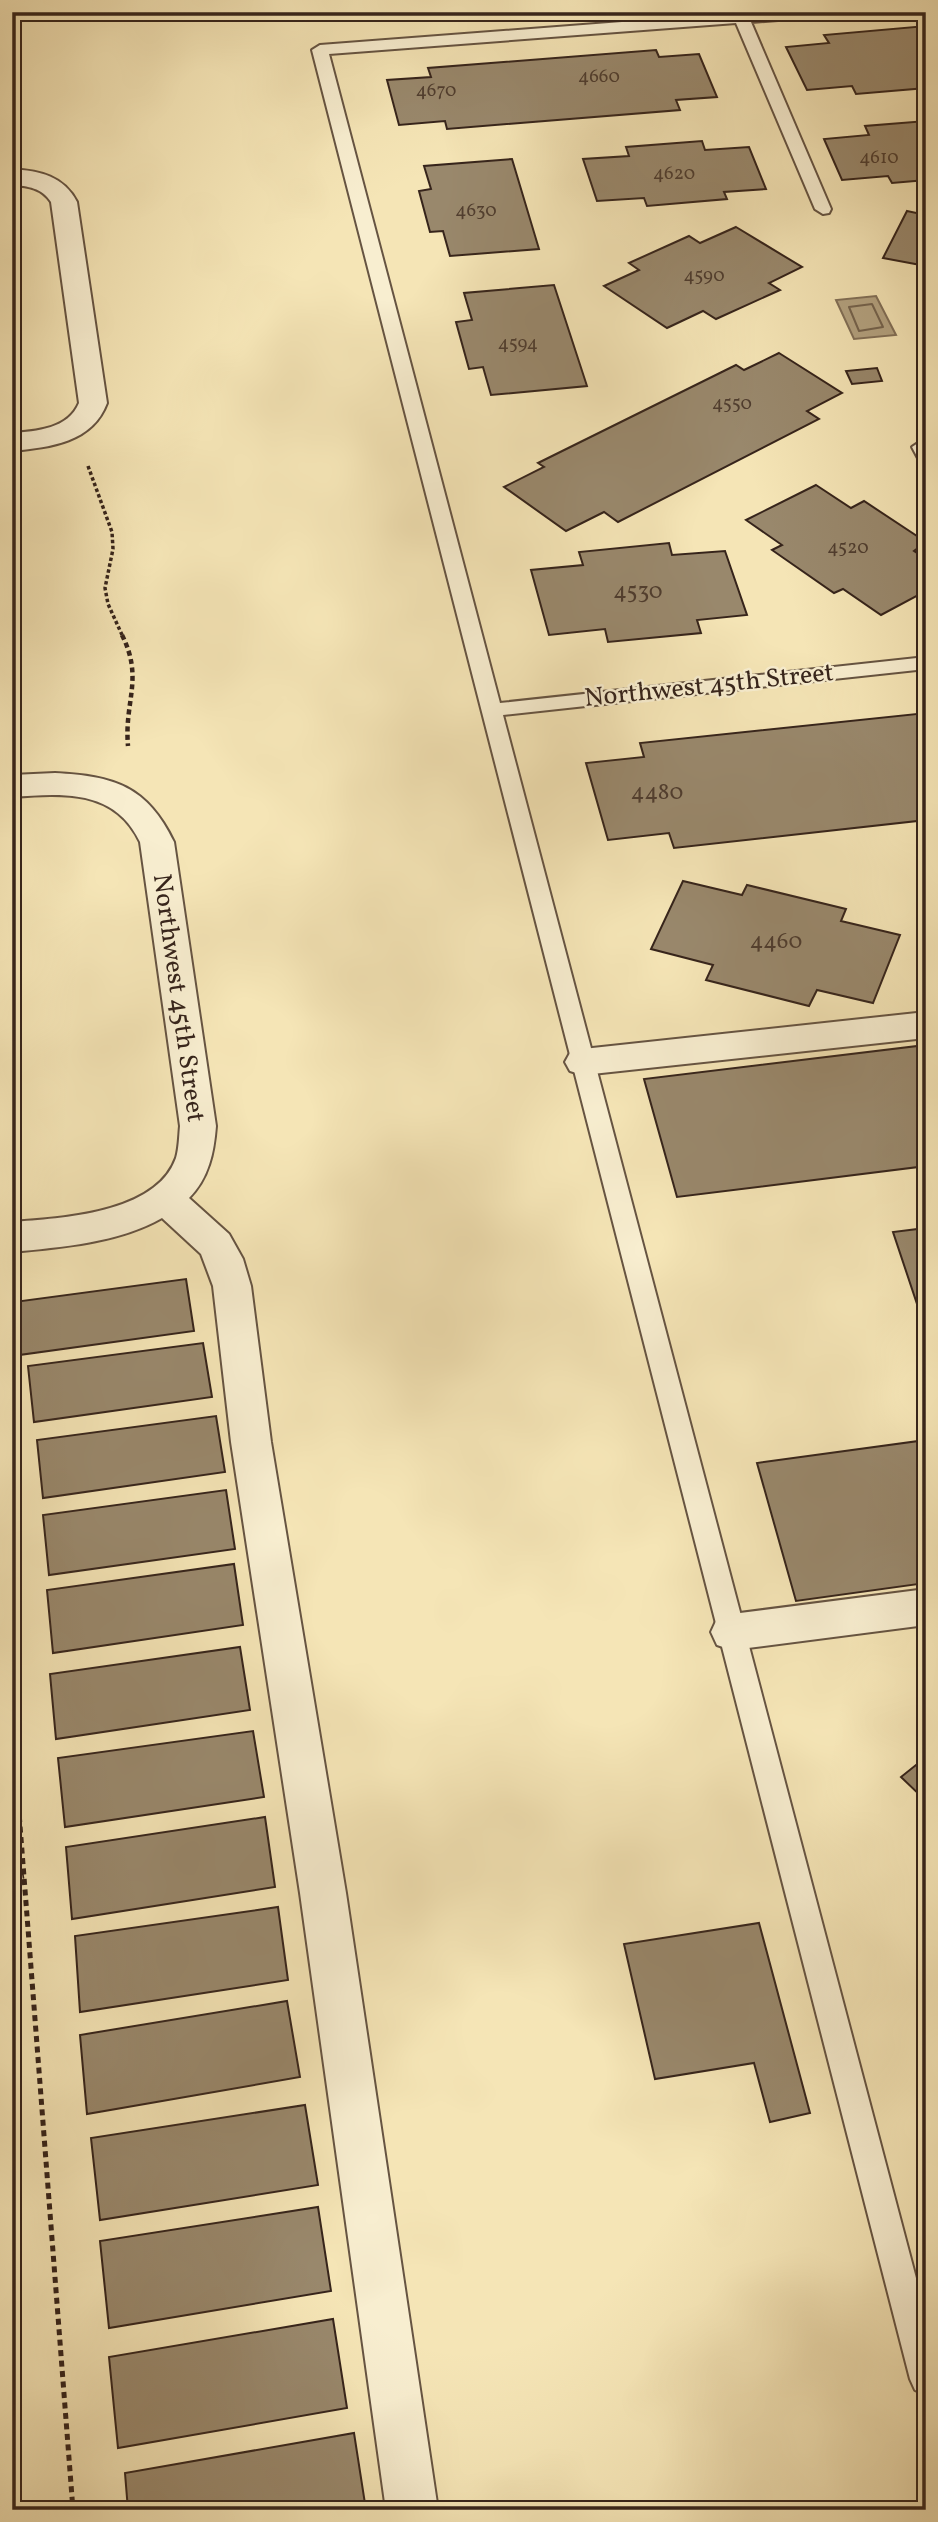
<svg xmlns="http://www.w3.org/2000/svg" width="938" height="2522" font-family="Vollkorn,serif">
	<rect width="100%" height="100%" fill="#f5e5b6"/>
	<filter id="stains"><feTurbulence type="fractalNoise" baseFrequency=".00286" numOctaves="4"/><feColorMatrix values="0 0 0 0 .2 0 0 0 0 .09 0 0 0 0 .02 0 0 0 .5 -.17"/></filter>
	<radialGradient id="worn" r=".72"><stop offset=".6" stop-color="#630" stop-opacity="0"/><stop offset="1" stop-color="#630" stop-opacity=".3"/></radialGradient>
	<path fill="#b4a381" stroke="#827058" stroke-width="2" d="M876 296 896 335 854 339 836 300Z"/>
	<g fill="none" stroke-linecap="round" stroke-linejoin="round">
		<path stroke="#75644e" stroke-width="2" d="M872 304 883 327 859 331 849 307Z"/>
	</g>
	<g fill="#99886c" stroke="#36241b" stroke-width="2">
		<path d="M926 26V88L856 94 852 86 807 90 786 47 829 43 824 35Z"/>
		<path d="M656 50 659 57 699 54 717 97 676 100 680 110 447 129 445 121 399 125 387 80 431 77 428 68Z"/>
		<path d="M926 121V180L892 183 888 176 842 180 824 139 869 135 865 126Z"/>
		<path d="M702 141 705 150 749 147 766 189 724 192 727 199 647 206 644 198 597 201 583 159 629 156 626 147Z"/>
		<path d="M512 159 539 249 450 256 443 231 430 232 419 191 431 189 424 166Z"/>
		<path d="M907 211 926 215V266L883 258Z"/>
		<path d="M736 227 802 267 769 283 780 290 716 319 703 311 667 328 604 286 639 270 629 263 689 236 700 243Z"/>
		<path d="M554 285 587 386 491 395 483 367 469 369 456 322 472 320 464 293Z"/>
		<path d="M779 353 842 393 807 411 819 419 618 522 604 512 566 531 504 487 544 467 538 463 736 365 744 370Z"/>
		<path d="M877 368 882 381 852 384 846 371Z"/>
		<path d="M816 485 851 508 864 501 926 542 914 551 926 559V591L881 615 843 589 834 593 772 550 782 545 746 520Z"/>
		<path d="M669 543 672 555 725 551 747 615 697 620 701 633 608 642 605 629 549 635 531 570 583 565 579 552Z"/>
		<path d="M926 713V820L674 848 669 833 608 840 586 763 644 757 640 743Z"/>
		<path d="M683 881 742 895 747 885 846 909 841 921 900 935 873 1003 817 990 809 1006 706 980 713 965 651 949Z"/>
		<path d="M926 1045V1166L677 1197 644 1079Z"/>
		<path d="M926 1228V1331L893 1232Z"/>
		<path d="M186 1279 194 1331 19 1355 14 1302Z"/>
		<path d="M203 1343 212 1397 34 1422 28 1366Z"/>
		<path d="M216 1416 225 1472 43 1498 37 1440Z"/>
		<path d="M926 1440V1583L796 1601 757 1463Z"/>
		<path d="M226 1490 235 1549 49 1575 43 1515Z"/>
		<path d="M234 1564 243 1625 53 1653 47 1590Z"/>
		<path d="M240 1647 250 1710 56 1739 50 1674Z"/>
		<path d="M253 1731 264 1797 65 1827 58 1758Z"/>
		<path d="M926 1757V1801L901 1777Z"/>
		<path d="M265 1817 275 1887 72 1919 66 1847Z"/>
		<path d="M278 1907 288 1980 80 2012 75 1936Z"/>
		<path d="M759 1923 810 2113 770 2122 754 2063 655 2079 624 1944Z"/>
		<path d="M287 2001 300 2077 87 2114 80 2035Z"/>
		<path d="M305 2105 318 2185 100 2220 91 2138Z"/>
		<path d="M318 2207 331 2291 109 2328 100 2241Z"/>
		<path d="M333 2319 347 2408 118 2448 109 2357Z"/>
		<path d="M354 2433 366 2510H128L125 2473Z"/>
	</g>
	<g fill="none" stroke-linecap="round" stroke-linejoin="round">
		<g stroke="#665442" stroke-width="4">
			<g id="service">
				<path d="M12 12H22L12 18Z"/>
				<path d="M752 12H825L817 17 751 22 831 209 829 213 823 214 815 209 736 23 329 54 500 703 926 657V669L503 715 926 2316V2395L915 2390 910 2379 312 50 320 45Z"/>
				<path d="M921 441 926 443V462L919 460 912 447Z"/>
			</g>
		</g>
		<g stroke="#665442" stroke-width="4">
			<g id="minor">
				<path d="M12 169C40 171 64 176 77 202L107 403C92 443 50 447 12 451V433C37 431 68 429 79 403L51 202C42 188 28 186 12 185Z"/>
				<path d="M55 773C114 776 147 786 174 842L216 1126C214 1152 209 1178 189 1198L229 1234 243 1259 251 1286 271 1442 346 1893 438 2510H386L300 1893 231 1442 213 1286 201 1254 162 1218C118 1243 62 1247 12 1252V1222C61 1218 156 1214 176 1158 179 1148 179 1136 180 1126L140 842C115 789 63 793 12 797V775Z"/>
				<path d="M926 1012V1038L583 1075 570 1071 565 1062 570 1053 583 1049Z"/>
				<path d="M926 1589V1625L732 1650 717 1645 711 1632 717 1619 732 1614Z"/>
			</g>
		</g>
		<path stroke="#36241b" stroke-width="3.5" stroke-dasharray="3.5 2.5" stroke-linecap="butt" d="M88 466 112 532 113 549 105 588 108 604 123 637"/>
		<path stroke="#36241b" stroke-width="4.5" stroke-dasharray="5 3.5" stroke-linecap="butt" d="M122 635C144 679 124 701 128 746"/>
		<g stroke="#36241b" stroke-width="5" stroke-dasharray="6 4.5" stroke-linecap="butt">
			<path d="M12 1722 73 2510"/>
			<path d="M12 1878 24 1876"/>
		</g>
		<use href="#service" fill="#f8eed0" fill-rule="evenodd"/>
		<use href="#minor" fill="#f8eed0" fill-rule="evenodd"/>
	</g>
	<g text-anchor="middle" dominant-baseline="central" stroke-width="5" stroke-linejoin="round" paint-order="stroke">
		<g font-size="19" fill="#4f3d2f">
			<text x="599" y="77">4660</text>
			<text x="436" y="91">4670</text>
			<text x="879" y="158">4610</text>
			<text x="674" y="174">4620</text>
			<text x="476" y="211">4630</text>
			<text x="704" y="276">4590</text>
			<text x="518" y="344">4594</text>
			<text x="732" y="404">4550</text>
			<text x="848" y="548">4520</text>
		</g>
		<g font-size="23" fill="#4f3d2f">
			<text x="638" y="592">4530</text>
			<text x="657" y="793">4480</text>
			<text x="776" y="942">4460</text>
		</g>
		<g font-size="26" fill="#36241b" stroke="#f8eed0">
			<text transform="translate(709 686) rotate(-6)">Northwest 45th Street</text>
			<text transform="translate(178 998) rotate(82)">Northwest 45th Street</text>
		</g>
	</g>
	<rect width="938" height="2522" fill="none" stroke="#f5e5b6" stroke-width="42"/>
	<rect x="14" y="14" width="910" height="2494" fill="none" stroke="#36241b" stroke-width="3.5"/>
	<rect x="21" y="21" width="896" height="2480" fill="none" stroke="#36241b" stroke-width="2"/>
	<rect width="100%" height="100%" filter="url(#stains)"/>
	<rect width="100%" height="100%" fill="url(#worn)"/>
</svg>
